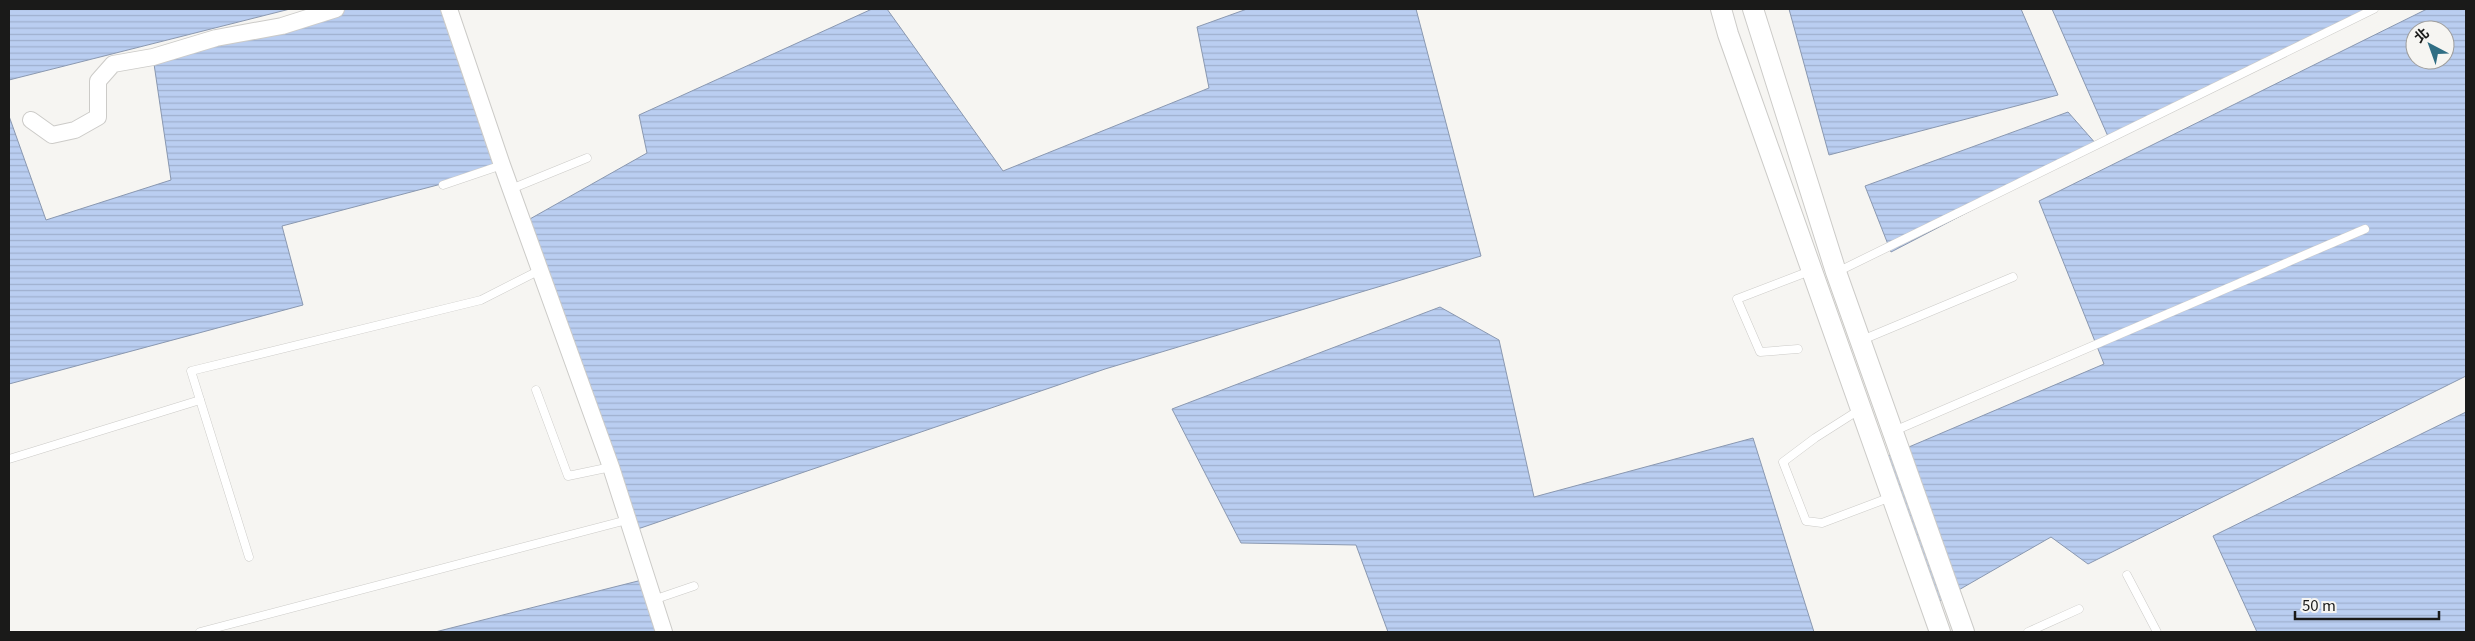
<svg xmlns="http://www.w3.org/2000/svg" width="2475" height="641" font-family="Georgia,'Noto Sans TC',serif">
	<defs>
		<pattern id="water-rules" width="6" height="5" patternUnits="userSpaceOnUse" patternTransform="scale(1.25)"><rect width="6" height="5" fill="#bacef1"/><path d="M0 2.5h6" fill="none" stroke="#9fb0ce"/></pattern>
	</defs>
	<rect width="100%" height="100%" fill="#f6f5f2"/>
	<g fill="url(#water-rules)" stroke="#8a98b0" fill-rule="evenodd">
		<path d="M9 9H290L9 80Z"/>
		<path d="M312 9H443L502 168 282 226 303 305 9 384V116L46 220 171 180 153 57Z"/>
		<path d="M872 9H887L1003 171 1209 88 1197 27 1247 9H1416L1481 256 1105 369 629 532 521 224 647 153 639 115Z"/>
		<path d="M1789 9H2021L2058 95 1829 155Z"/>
		<path d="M2052 9H2368L2110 141Z"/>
		<path d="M2427 9H2466V376L2088 564 2051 537 1936 603 1883 458 2104 364 2039 201ZM2415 30H2445V60H2415Z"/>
		<path d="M2068 112 2097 145 1891 252 1865 186Z"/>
		<path d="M1440 307 1499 340 1534 497 1753 438 1814 632H1388L1356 545 1241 543 1172 409Z"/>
		<path d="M2466 412V632H2257L2213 536Z"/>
		<path d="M646 579 664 632H435Z"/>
	</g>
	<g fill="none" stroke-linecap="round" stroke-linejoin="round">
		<g stroke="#cccbc8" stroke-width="9">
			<g id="service">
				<path d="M443 185 502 165"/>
				<path d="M511 189 587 158"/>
				<path d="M1837 272 2374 9"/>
				<path d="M1862 340 2013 277"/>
				<path d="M1798 349 1760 352 1737 299 1810 271"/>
				<path d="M536 390 568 476 611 467"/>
				<path d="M1859 410 1815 438 1783 462 1806 521 1822 523 1891 497"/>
				<path d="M1894 431 2365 229"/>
				<path d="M9 459 200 400"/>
				<path d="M249 557 191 371 481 300 540 270"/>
				<path d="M2127 575 2157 632"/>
				<path d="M653 600 694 586"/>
				<path d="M200 632 627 520"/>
				<path d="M2028 632 2079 609"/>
			</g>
		</g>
		<g stroke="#cccbc8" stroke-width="18">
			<g id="minor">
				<path d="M449 9 502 165 611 467 664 632"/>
				<path d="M31 120 52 135 75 130 98 117V81L113 64 153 57 216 38 282 26 336 9"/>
			</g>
		</g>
		<g stroke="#cccbc8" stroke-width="22">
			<g id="tertiary">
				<path d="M1721 9 1728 34 1940 632"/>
				<path d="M1753 9 1836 272 1964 632"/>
			</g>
		</g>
		<use href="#service" stroke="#fff" stroke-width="8"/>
		<use href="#minor" stroke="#fff" stroke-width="16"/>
		<use href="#tertiary" stroke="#fff" stroke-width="20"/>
	</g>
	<rect width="2475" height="641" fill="none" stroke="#1a1a19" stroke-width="20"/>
	<g transform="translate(2430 45) rotate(319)"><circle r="24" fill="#f6f5f2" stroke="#9e9d9b"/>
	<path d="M0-4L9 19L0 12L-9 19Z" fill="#306e84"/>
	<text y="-8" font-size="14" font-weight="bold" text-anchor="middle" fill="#1a1a19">北</text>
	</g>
	<path d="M2295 611v8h144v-8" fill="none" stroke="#1a1a19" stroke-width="2.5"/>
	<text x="2302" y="611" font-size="15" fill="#1a1a19" stroke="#f6f5f2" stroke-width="4" paint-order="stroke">50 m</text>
</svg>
